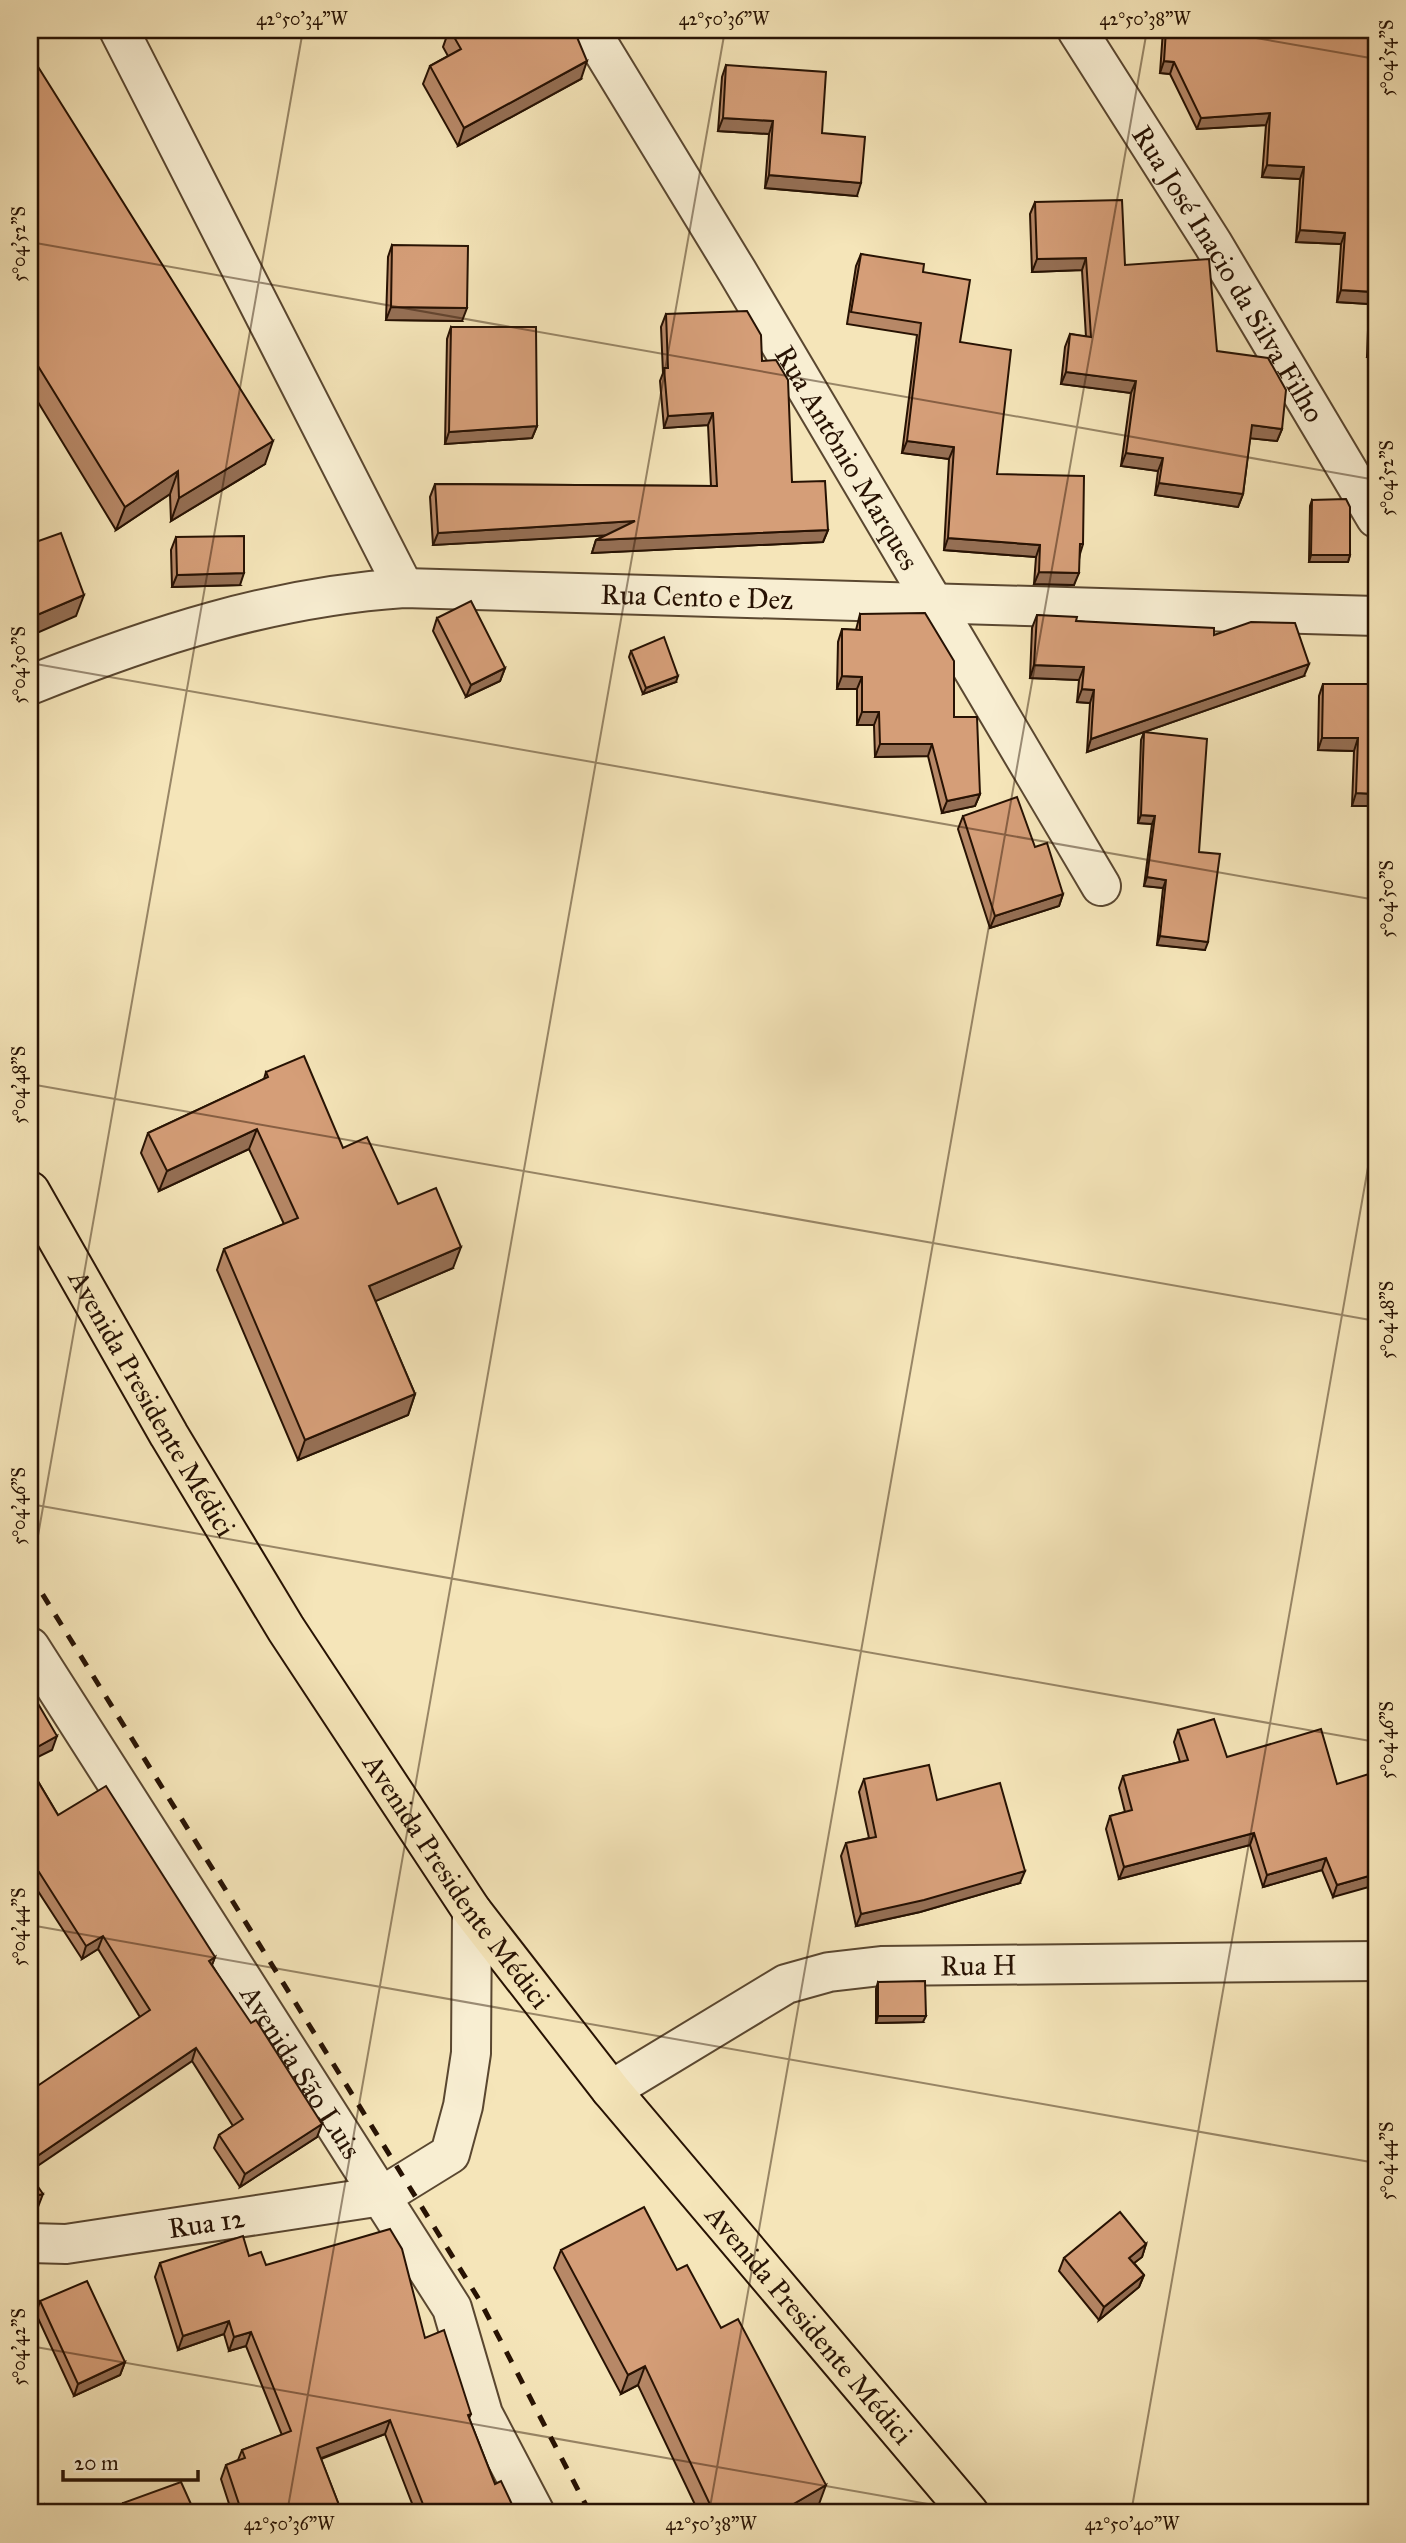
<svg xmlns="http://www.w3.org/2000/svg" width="1406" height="2543" font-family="'IM FELL Great Primer',serif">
	<rect width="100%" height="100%" fill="#f5e5b9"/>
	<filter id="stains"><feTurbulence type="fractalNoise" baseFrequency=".00286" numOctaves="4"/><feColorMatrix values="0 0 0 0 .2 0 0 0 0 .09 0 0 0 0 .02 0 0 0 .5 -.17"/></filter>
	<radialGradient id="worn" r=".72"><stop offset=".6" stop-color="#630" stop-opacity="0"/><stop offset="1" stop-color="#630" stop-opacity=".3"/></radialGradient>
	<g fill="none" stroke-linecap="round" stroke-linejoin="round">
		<g stroke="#5a4730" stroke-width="42">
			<g id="minor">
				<path d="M119 30 404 588"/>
				<path id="s1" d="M590 30 737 271 1101 886"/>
				<path id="s2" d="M1077 30 1213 244 1376 518"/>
				<path id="s3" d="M30 685C153 636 271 597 404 588L1376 616"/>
				<path id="s4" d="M30 1647 452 2308 483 2414 535 2513"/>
				<path id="s5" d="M611 2090 786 1984 829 1972 881 1966 1376 1961"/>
				<path id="s6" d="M30 2243 66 2244 382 2196 450 2154 463 2106 471 2053 472 1911"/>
			</g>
		</g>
		<g stroke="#271203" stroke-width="42">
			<g id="primary">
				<path id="s7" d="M30 1191 169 1435 286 1629 472 1911 611 2090 969 2513"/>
			</g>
		</g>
		<use href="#minor" stroke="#f8eed2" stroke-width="38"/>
		<use href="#primary" stroke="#f5e5b9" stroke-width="38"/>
		<path stroke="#271203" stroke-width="5" stroke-dasharray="12 12" stroke-linecap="butt" d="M30 1574 480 2301 590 2513"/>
	</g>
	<g fill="#b78867" stroke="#271203" stroke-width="2">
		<path d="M449 30H450L581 79 458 146 423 84 430 66 448 56 443 47Z"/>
		<path d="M1163 30H1376V358L1367 357 1369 304 1337 302 1341 244 1296 242 1300 179 1262 177 1266 125 1197 129 1170 74 1160 73Z"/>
		<path d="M30 54 265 464 171 521 170 494 116 530 30 389Z"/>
		<path d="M726 65 822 133 857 196 765 188 769 134 718 131 722 77Z"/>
		<path d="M1035 202 1125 265 1217 351 1282 429 1277 441 1250 438 1243 494 1238 507 1155 495 1158 471 1121 466 1131 393 1061 384 1065 347 1070 334 1086 337 1082 270 1032 272 1030 214Z"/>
		<path d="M392 245 462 321 386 320 388 257Z"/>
		<path d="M861 254 923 272 960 342 997 474 1083 544 1080 554 1074 585 1034 584 1036 557 944 550 949 459 902 453 917 335 847 324 856 266Z"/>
		<path d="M666 314 762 361 792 482 828 530 823 542 592 553 596 540 607 535 433 545 430 497 435 484 711 486 708 425 664 428 660 381 663 373 661 327Z"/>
		<path d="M451 327 537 426 532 438 445 444 447 339Z"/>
		<path d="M1312 500 1350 555 1348 562H1309L1310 506Z"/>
		<path d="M176 537 240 585 172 587 171 550Z"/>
		<path d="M860 614 954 717 980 794 975 806 942 813 928 756 875 757 874 725H857V689H837L838 642 842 629 856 630Z"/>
		<path d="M1037 615 1076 621 1214 635 1304 676 1144 732 1199 852 1205 950 1157 945 1163 888 1144 886 1152 824 1138 823 1141 740 1144 732 1087 752 1090 703 1077 702 1079 680 1030 678 1032 628Z"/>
		<path d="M437 618 505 668 500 681 466 697 433 631Z"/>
		<path d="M631 651 676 682 643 694 629 657Z"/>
		<path d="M1323 684H1376V806H1352L1354 751 1318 750 1319 696Z"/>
		<path d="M963 816 1035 847 1063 894 1059 906 990 928 958 829Z"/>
		<path d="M266 1072 343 1148 398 1204 453 1268 375 1301 415 1394 408 1415 298 1460 217 1270 224 1249 284 1224 249 1149 159 1191 141 1153 148 1133 264 1079Z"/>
		<path d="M1178 1730 1227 1757 1337 1784 1376 1786 1333 1897 1322 1870 1263 1887 1250 1845 1119 1879 1106 1829 1110 1816 1125 1812 1119 1788 1123 1776 1180 1762 1174 1742Z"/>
		<path d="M30 1768 58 1815 215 1957 212 1965 317 2137 240 2187 214 2148 219 2135 233 2126 192 2061 140 2017 98 1949 82 1959 34 1885 30 1888Z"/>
		<path d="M864 1779 937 1800 1020 1883 920 1912 856 1926 841 1856 846 1843 869 1838 859 1792Z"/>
		<path d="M878 1982 923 2022 876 2023V1989Z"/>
		<path d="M1146 2244 1142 2257 1134 2263 1144 2275 1139 2287 1099 2320 1059 2271 1064 2258Z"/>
		<path d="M561 2250 677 2270 721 2328 819 2504 803 2513H699L638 2385 621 2394 554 2268Z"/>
		<path d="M249 2256 266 2265 425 2338 471 2414 469 2418 495 2484 516 2513 415 2511 385 2434 321 2459 342 2513H232L221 2479 226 2465 238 2460 242 2450 282 2435 246 2346 229 2351 224 2334 178 2350 155 2277 160 2263Z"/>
		<path d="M40 2301 125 2362 120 2375 74 2396 36 2314Z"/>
		<path d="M123 2503 195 2513H119Z"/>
	</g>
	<g fill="#956f54" stroke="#271203" stroke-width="2">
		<path d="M587 61 581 79 458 146 464 128Z"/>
		<path d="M1164 61 1174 62 1170 74 1160 73Z"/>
		<path d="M1270 113 1266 125 1197 129 1201 118Z"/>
		<path d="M723 118 773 121 769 134 718 131Z"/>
		<path d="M1267 165 1304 167 1300 179 1262 177Z"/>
		<path d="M769 175 861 183 857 196 765 188Z"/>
		<path d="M1300 230 1345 233 1341 244 1296 242Z"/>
		<path d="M1086 258 1082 270 1032 272 1037 259Z"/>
		<path d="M1341 290 1374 292 1369 304 1337 302Z"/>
		<path d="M391 307 467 308 462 321 386 320Z"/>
		<path d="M1371 345 1376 346V358L1367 357Z"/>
		<path d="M1066 372 1136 381 1131 393 1061 384Z"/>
		<path d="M713 413 708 425 664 428 668 416Z"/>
		<path d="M1252 425 1282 429 1277 441 1247 438Z"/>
		<path d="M537 426 532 438 445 444 449 432Z"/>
		<path d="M273 441 265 464 171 521 179 498Z"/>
		<path d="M907 441 954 447 949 459 902 453Z"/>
		<path d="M1126 453 1163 458 1158 471 1121 466Z"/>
		<path d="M178 471 170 494 116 530 125 507Z"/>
		<path d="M1159 483 1243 494 1238 507 1155 495Z"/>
		<path d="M635 521 631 534 433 545 438 533Z"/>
		<path d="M828 530 823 542 592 553 596 540Z"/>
		<path d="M948 538 1040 545 1036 557 944 550Z"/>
		<path d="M1311 555H1350L1348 562H1309Z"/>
		<path d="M1039 572 1079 573 1074 585 1034 584Z"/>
		<path d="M244 573 240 585 172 587 177 575Z"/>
		<path d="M84 595 76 616 30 636V618Z"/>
		<path d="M1309 664 1304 676 1087 752 1091 739Z"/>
		<path d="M1034 665 1084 667 1079 680 1030 678Z"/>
		<path d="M505 668 500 681 466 697 471 685Z"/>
		<path d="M678 676 676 682 643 694 646 688Z"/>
		<path d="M842 676 862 677 857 689H837Z"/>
		<path d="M1082 689 1094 690 1090 703 1077 702Z"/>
		<path d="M862 712H879L874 725H857Z"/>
		<path d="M1322 738H1358L1354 751 1318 750Z"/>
		<path d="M880 744H932L928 756 875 757Z"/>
		<path d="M1356 793 1376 794V806H1352Z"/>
		<path d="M980 794 975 806 942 813 947 801Z"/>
		<path d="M1141 815 1155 816 1152 824 1138 823Z"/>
		<path d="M1147 877 1166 880 1163 888 1144 886Z"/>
		<path d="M1063 894 1059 906 990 928 995 916Z"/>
		<path d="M1160 936 1208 942 1205 950 1157 945Z"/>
		<path d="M257 1129 249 1149 159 1191 167 1171Z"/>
		<path d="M461 1247 453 1268 362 1307 369 1286Z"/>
		<path d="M415 1394 408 1415 298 1460 305 1440Z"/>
		<path d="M57 1736 52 1750 30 1761V1751Z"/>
		<path d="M1254 1833 1250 1845 1119 1879 1124 1867Z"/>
		<path d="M1326 1858 1322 1870 1263 1887 1267 1875Z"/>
		<path d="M1025 1871 1020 1883 920 1912 856 1926 861 1914Z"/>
		<path d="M39 1872 34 1885 30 1888V1877Z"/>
		<path d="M1376 1874V1885L1333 1897 1337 1885Z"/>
		<path d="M103 1936 98 1949 82 1959 86 1946Z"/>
		<path d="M215 1957 210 1970 209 1961Z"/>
		<path d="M878 2016H926L923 2022 876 2023Z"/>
		<path d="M196 2048 192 2061 30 2171V2161Z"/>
		<path d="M322 2124 317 2137 240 2187 245 2174Z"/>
		<path d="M43 2194 38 2207 30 2209V2197Z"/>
		<path d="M1146 2244 1142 2257 1125 2270 1129 2258Z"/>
		<path d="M1144 2275 1139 2287 1099 2320 1104 2307Z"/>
		<path d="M229 2321 224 2334 178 2350 183 2336Z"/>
		<path d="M251 2332 246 2346 229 2351 234 2337Z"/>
		<path d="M125 2362 120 2375 74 2396 78 2384Z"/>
		<path d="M645 2366 638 2385 621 2394 628 2375Z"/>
		<path d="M390 2420 385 2434 311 2462 317 2448Z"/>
		<path d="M826 2485 819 2504 803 2513H778Z"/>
	</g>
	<g fill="#d59e78" stroke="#271203" stroke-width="2">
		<path d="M450 30H574L587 61 464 128 430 66 461 49Z"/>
		<path d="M1166 30H1376V346L1371 345 1374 292 1341 290 1345 233 1300 230 1304 167 1267 165 1270 113 1201 118 1174 62 1164 61Z"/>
		<path d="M30 54 273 441 179 498 178 471 125 507 30 353Z"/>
		<path d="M726 65 826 72 822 133 865 137 861 183 769 175 773 121 723 118Z"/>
		<path d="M1122 200 1125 265 1209 259 1217 351 1268 358 1286 390 1282 429 1252 425 1243 494 1159 483 1163 458 1126 453 1136 381 1066 372 1070 334 1091 337 1086 258 1037 259 1035 202Z"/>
		<path d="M392 245 468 246 467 308 391 307Z"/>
		<path d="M861 254 924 264 923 272 970 280 960 342 1011 350 997 474 1084 476 1083 544H1080L1079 573 1039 572 1040 545 948 538 954 447 907 441 921 323 851 312Z"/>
		<path d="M747 311 761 335 762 361 776 360 788 380 792 482 825 481 828 530 596 540 635 521 438 533 435 484 717 486 713 413 668 416 664 368H668L666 314Z"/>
		<path d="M451 327H536L537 426 449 432Z"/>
		<path d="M1346 499 1350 507V555H1311L1312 500Z"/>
		<path d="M61 533 84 595 30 618V544Z"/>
		<path d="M244 536V573L177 575 176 537Z"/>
		<path d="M471 601 505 668 471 685 437 618Z"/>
		<path d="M925 613 954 661V717H977L980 794 947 801 932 744H880L879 712H862V677L842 676V629L860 630V614Z"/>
		<path d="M1037 615 1077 617 1076 621 1214 628V635L1251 622 1295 623 1309 664 1091 739 1094 690 1082 689 1084 667 1034 665Z"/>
		<path d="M664 637 678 676 646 688 631 651Z"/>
		<path d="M1323 684H1376V794L1356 793 1358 738H1322Z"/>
		<path d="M1144 732 1207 739 1199 852 1220 854 1208 942 1160 936 1166 880 1147 877 1155 816 1141 815Z"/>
		<path d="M1017 797 1035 847 1047 843 1063 894 995 916 963 816Z"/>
		<path d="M304 1056 343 1148 367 1137 398 1204 436 1188 461 1247 369 1286 415 1394 305 1440 224 1249 298 1218 257 1129 167 1171 148 1133 268 1077 266 1072Z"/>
		<path d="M30 1690 57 1736 30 1751Z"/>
		<path d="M1214 1719 1227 1757 1321 1729 1337 1784 1372 1773 1376 1786V1874L1337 1885 1326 1858 1267 1875 1254 1833 1124 1867 1110 1816 1132 1810 1123 1776 1188 1760 1178 1730Z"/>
		<path d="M929 1765 937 1800 1000 1783 1025 1871 924 1900 861 1914 846 1843 876 1837 864 1779Z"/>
		<path d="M30 1768 58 1815 106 1786 215 1957 209 1961 251 2023 256 2020 322 2124 245 2174 219 2135 243 2119 196 2048 30 2161V2091L150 2010 103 1936 86 1946 39 1872 30 1877Z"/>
		<path d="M925 1981 926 2016H878V1982Z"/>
		<path d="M30 2175 43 2194 30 2197Z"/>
		<path d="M644 2207 677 2270 687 2265 721 2328 738 2319 826 2485 778 2513H714L645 2366 628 2375 561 2250Z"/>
		<path d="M1120 2212 1146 2244 1129 2258 1144 2275 1104 2307 1064 2258Z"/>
		<path d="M390 2229 402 2249 425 2338 444 2330 471 2414 468 2415 495 2484 501 2481 516 2513H409L424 2507 390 2420 317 2448 342 2513H242L226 2465 245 2458 242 2450 291 2431 251 2332 234 2337 229 2321 183 2336 160 2263 243 2236 249 2256 261 2252 266 2265Z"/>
		<path d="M87 2281 125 2362 78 2384 40 2301Z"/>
		<path d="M181 2482 195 2513H127L123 2503Z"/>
		<path d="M44 2504 46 2513H30V2508Z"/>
	</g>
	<path fill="none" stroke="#271203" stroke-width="2" stroke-opacity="0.45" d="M1210 30 1376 59M30 242 1376 480M30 663 1376 900M30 1084 1376 1321M30 1504 1376 1742M30 1581 303 30M30 1925 1376 2163M30 2346 979 2513M287 2513 725 30M709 2513 1147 30M1131 2513 1376 1122"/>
	<g text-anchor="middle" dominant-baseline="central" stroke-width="7" stroke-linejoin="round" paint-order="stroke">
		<g font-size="28" fill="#271203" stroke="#f8eed2">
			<text stroke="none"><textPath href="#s2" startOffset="287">Rua José Inacio da Silva Filho</textPath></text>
			<text stroke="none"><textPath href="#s1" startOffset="499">Rua Antônio Marques</textPath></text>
			<text stroke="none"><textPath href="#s3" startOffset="681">Rua Cento e Dez</textPath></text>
			<text stroke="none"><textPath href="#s7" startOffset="245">Avenida Presidente Médici</textPath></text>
			<text stroke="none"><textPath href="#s7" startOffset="812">Avenida Presidente Médici</textPath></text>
			<text stroke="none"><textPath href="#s5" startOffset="399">Rua H</textPath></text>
			<text stroke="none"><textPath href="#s4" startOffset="504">Avenida São Luis</textPath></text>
			<text stroke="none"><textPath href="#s6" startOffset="178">Rua 12</textPath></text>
			<text stroke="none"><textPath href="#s7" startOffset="1379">Avenida Presidente Médici</textPath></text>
		</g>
	</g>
	<rect width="1406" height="2543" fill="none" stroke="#f5e5b9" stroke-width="77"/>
	<path d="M63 2470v10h135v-10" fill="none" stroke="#271203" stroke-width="3.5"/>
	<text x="74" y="2470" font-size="21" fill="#271203" stroke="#f8eed2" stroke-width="5" paint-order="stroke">20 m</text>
	<rect x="38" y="38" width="1330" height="2466" fill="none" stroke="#271203" stroke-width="2.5"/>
	<g font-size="18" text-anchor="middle" fill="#271203">
		<text x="302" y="25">42°50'34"W</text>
		<text x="724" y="25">42°50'36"W</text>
		<text x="1145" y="25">42°50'38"W</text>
		<text transform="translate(1387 58) rotate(-90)" y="6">5°04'54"S</text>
		<text transform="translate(19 244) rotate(-90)" y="6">5°04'52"S</text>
		<text transform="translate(1387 478) rotate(-90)" y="6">5°04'52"S</text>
		<text transform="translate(19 665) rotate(-90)" y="6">5°04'50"S</text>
		<text transform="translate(1387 899) rotate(-90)" y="6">5°04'50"S</text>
		<text transform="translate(19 1085) rotate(-90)" y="6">5°04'48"S</text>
		<text transform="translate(1387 1320) rotate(-90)" y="6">5°04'48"S</text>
		<text transform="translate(19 1506) rotate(-90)" y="6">5°04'46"S</text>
		<text transform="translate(1387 1740) rotate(-90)" y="6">5°04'46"S</text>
		<text transform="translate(19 1927) rotate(-90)" y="6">5°04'44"S</text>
		<text transform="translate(1387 2161) rotate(-90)" y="6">5°04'44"S</text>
		<text transform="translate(19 2347) rotate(-90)" y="6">5°04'42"S</text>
		<text x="289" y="2530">42°50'36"W</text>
		<text x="711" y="2530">42°50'38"W</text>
		<text x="1132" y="2530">42°50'40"W</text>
	</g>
	<rect width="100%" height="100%" filter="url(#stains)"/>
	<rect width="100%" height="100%" fill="url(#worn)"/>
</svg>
